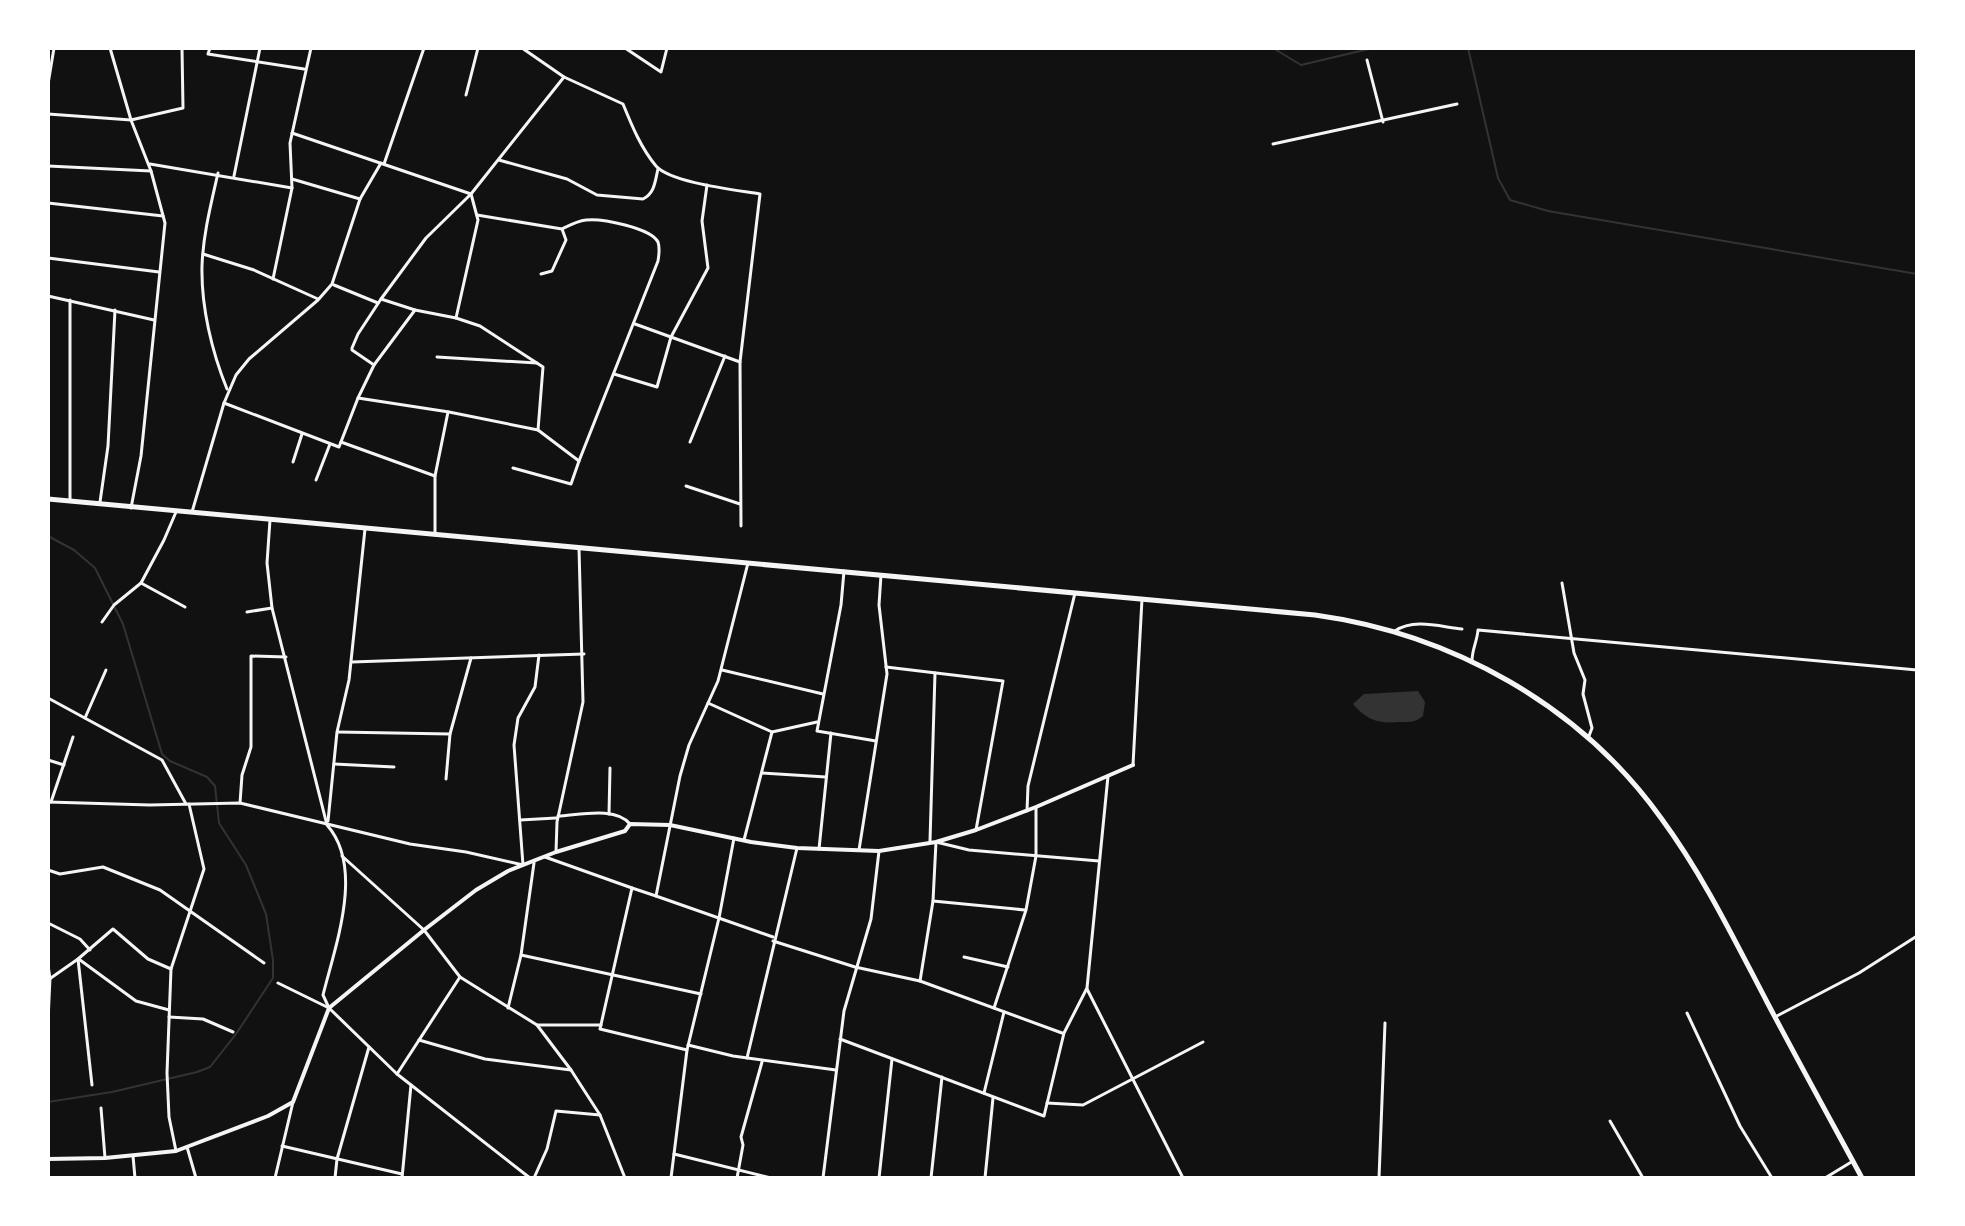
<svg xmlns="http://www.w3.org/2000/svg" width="1965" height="1226" font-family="Roboto,sans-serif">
	<rect width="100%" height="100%" fill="#111"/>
	<path fill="#333" d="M1418 691 1425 702 1423 716C1415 723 1409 722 1399 722 1379 724 1366 720 1353 704L1364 694Z"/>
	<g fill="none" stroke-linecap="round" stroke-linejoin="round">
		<g stroke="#333" stroke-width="2">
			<path d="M1273 48 1301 65 1373 48"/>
			<path d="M1468 48 1498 178 1510 200 1548 211 1917 274"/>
			<path d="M48 536 74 550 95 568 123 624 162 754 170 761 207 777 215 786 219 823 246 865 266 914 273 960V978L236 1034 210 1067 197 1072 112 1092 48 1102"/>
		</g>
		<g stroke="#f5f5f5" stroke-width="3">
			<path d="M110 48 131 120 151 171 165 223 141 456 131 508"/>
			<path d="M210 48 208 54 304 69"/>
			<path d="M522 48 564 77 623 104C632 126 641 148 656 166 671 183 737 190 760 194L740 362 741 526"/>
			<path d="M625 48 661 72 667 48"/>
			<path d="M1367 60 1383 122"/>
			<path d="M48 84 54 48"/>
			<path d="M466 95 478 48"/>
			<path d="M48 114 131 120 183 108 182 48"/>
			<path d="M292 133 471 194 478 220 456 318"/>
			<path d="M1273 144 1457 104"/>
			<path d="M499 160 567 179 597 195 643 199C655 193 655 181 658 169"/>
			<path d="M150 164 292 188"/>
			<path d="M384 164 424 48"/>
			<path d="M48 166 151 171"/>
			<path d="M218 173C211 204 203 235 202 266 201 307 212 352 227 389"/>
			<path d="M234 176 260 48"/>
			<path d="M292 179 360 199"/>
			<path d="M48 203 163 216"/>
			<path d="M477 215 562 229 566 240 552 271 541 274"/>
			<path d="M562 229C570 225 577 221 586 220 601 218 651 228 658 242 660 248 659 255 658 261L579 461"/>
			<path d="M203 254 254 270 318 299"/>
			<path d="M48 258 159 272"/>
			<path d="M273 279 292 188 290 143 311 48"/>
			<path d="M334 285 378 303"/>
			<path d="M48 296 154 320"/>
			<path d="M381 299 415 310"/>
			<path d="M635 324 740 362"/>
			<path d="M437 357 537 363"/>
			<path d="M374 365 358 398 449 412 538 430"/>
			<path d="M614 374 657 387 671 337 708 268 702 221 707 185"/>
			<path d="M224 403 339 447 358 398"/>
			<path d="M341 442 435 476"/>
			<path d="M690 442 725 356"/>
			<path d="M293 462 302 434"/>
			<path d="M513 468 571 484 579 461 538 430 543 367 480 326 456 318 415 310 374 365 352 350V348L358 334 381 299 426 238 471 194 564 77"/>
			<path d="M316 480 330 444"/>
			<path d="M686 486 740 504"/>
			<path d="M70 500V300"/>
			<path d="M100 502 108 446 115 310"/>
			<path d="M192 512 224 403 236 375 249 359 318 300 332 284 360 199 381 163"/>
			<path d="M270 520 267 563 272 608 327 825C365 868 335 946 323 995L329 1008"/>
			<path d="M435 535V476L448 412"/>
			<path d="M748 563 718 681 689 745 680 776 656 896 773 937"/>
			<path d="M844 571 841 605 817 731 876 741"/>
			<path d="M141 583 185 607"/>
			<path d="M1562 583 1574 653 1585 680 1583 694 1592 728 1589 736"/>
			<path d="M247 612 272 608"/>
			<path d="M102 622 114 605 141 583 164 540 176 512"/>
			<path d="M1395 631C1414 618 1441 627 1462 629"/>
			<path d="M1472 661C1472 649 1477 642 1478 630L1917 670"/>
			<path d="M352 662 584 654"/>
			<path d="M886 667 1003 681 976 830"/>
			<path d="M722 670 823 694"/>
			<path d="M48 698 162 760 186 804"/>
			<path d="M708 703 772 732 817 722"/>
			<path d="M85 718 106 670"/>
			<path d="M338 732 450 734"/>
			<path d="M48 760 64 765"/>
			<path d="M334 764 394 767"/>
			<path d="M1133 765 1142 599"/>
			<path d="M762 773 826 777"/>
			<path d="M446 779 450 734 471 658"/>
			<path d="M48 802 150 805 240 803 410 844 466 852 523 865 514 745 518 718 535 687 539 655"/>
			<path d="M51 802 73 737"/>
			<path d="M240 803 242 775 251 747V656L286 657"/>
			<path d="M1027 811 1028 786 1075 593"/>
			<path d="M609 814 610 768"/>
			<path d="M558 816C579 815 616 806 630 824"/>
			<path d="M520 820 556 818"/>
			<path d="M328 821 337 732 349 680 365 529"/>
			<path d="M744 840 772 732"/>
			<path d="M930 841 935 673"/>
			<path d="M819 849 831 733"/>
			<path d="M859 850 887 674 879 605 881 575"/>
			<path d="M556 852 557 822 583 702 579 548"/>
			<path d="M342 856 424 930 460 977 537 1025 571 1070 600 1115 625 1178"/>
			<path d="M545 857 632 888"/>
			<path d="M48 870 60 874 103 867 160 890 264 963"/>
			<path d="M656 896 632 888 600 1029 687 1050 719 918 734 838"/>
			<path d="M933 901 1025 910"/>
			<path d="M48 923 80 939 90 950"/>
			<path d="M773 941 855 967 920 981 1062 1033"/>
			<path d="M521 955 701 994"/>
			<path d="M964 957 1008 967"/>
			<path d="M78 959 92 1085"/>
			<path d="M80 960 136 1001 169 1010"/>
			<path d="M48 966 50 978 48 1021"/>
			<path d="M48 980 78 959 113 929 148 959 171 969"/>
			<path d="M920 981 933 901 936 842 969 850 1099 861"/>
			<path d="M278 983 329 1008 397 1074 460 977"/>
			<path d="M1087 989 1183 1178"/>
			<path d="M508 1008 521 955 534 863"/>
			<path d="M994 1008 1026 910 1036 856V807"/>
			<path d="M1687 1013 1740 1126 1772 1178"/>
			<path d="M169 1017 203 1019 233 1032"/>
			<path d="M1775 1017 1859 973 1917 936"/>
			<path d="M537 1025H601"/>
			<path d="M840 1039 1044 1116 1064 1033 1087 988 1108 776"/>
			<path d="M419 1040 485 1059 571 1070"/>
			<path d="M688 1045 733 1056 836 1070"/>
			<path d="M747 1058 797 848"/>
			<path d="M397 1074 530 1178"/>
			<path d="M984 1093 1004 1012"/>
			<path d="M1047 1103 1083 1105 1203 1042"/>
			<path d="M101 1108 105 1158"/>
			<path d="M1610 1121 1643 1178"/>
			<path d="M282 1146 402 1174"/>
			<path d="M187 1147 196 1178"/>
			<path d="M176 1151 169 1117 167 1073 171 969 204 869 189 804"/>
			<path d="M674 1154 771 1178"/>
			<path d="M133 1156 135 1178"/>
			<path d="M275 1178 293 1102"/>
			<path d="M335 1178 337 1159 369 1047"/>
			<path d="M402 1178 411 1085"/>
			<path d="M534 1178 547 1149 556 1111 600 1115"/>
			<path d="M671 1178 687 1050"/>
			<path d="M737 1178 743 1145 741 1137 762 1062"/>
			<path d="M823 1178 844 1011 871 919 879 851"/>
			<path d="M879 1178 892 1059"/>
			<path d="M931 1178 942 1077"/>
			<path d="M985 1178 993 1098"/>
			<path d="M1379 1178 1385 1023"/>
			<path d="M1825 1178 1853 1161"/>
		</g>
		<path stroke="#f5f5f5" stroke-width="4" d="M48 1159 105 1158 176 1151 268 1116 293 1102 329 1008 424 930 476 890 508 871 556 852 625 831 630 824 670 825 751 842 797 848 879 851 936 842 976 830 1036 807 1133 765"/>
		<path stroke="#f5f5f5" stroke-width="5" d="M48 499 1315 615C1452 634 1580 705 1661 818 1703 875 1734 939 1767 1002 1798 1061 1830 1119 1862 1178"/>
	</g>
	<rect width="1965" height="1226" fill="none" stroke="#ffffff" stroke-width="100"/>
</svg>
